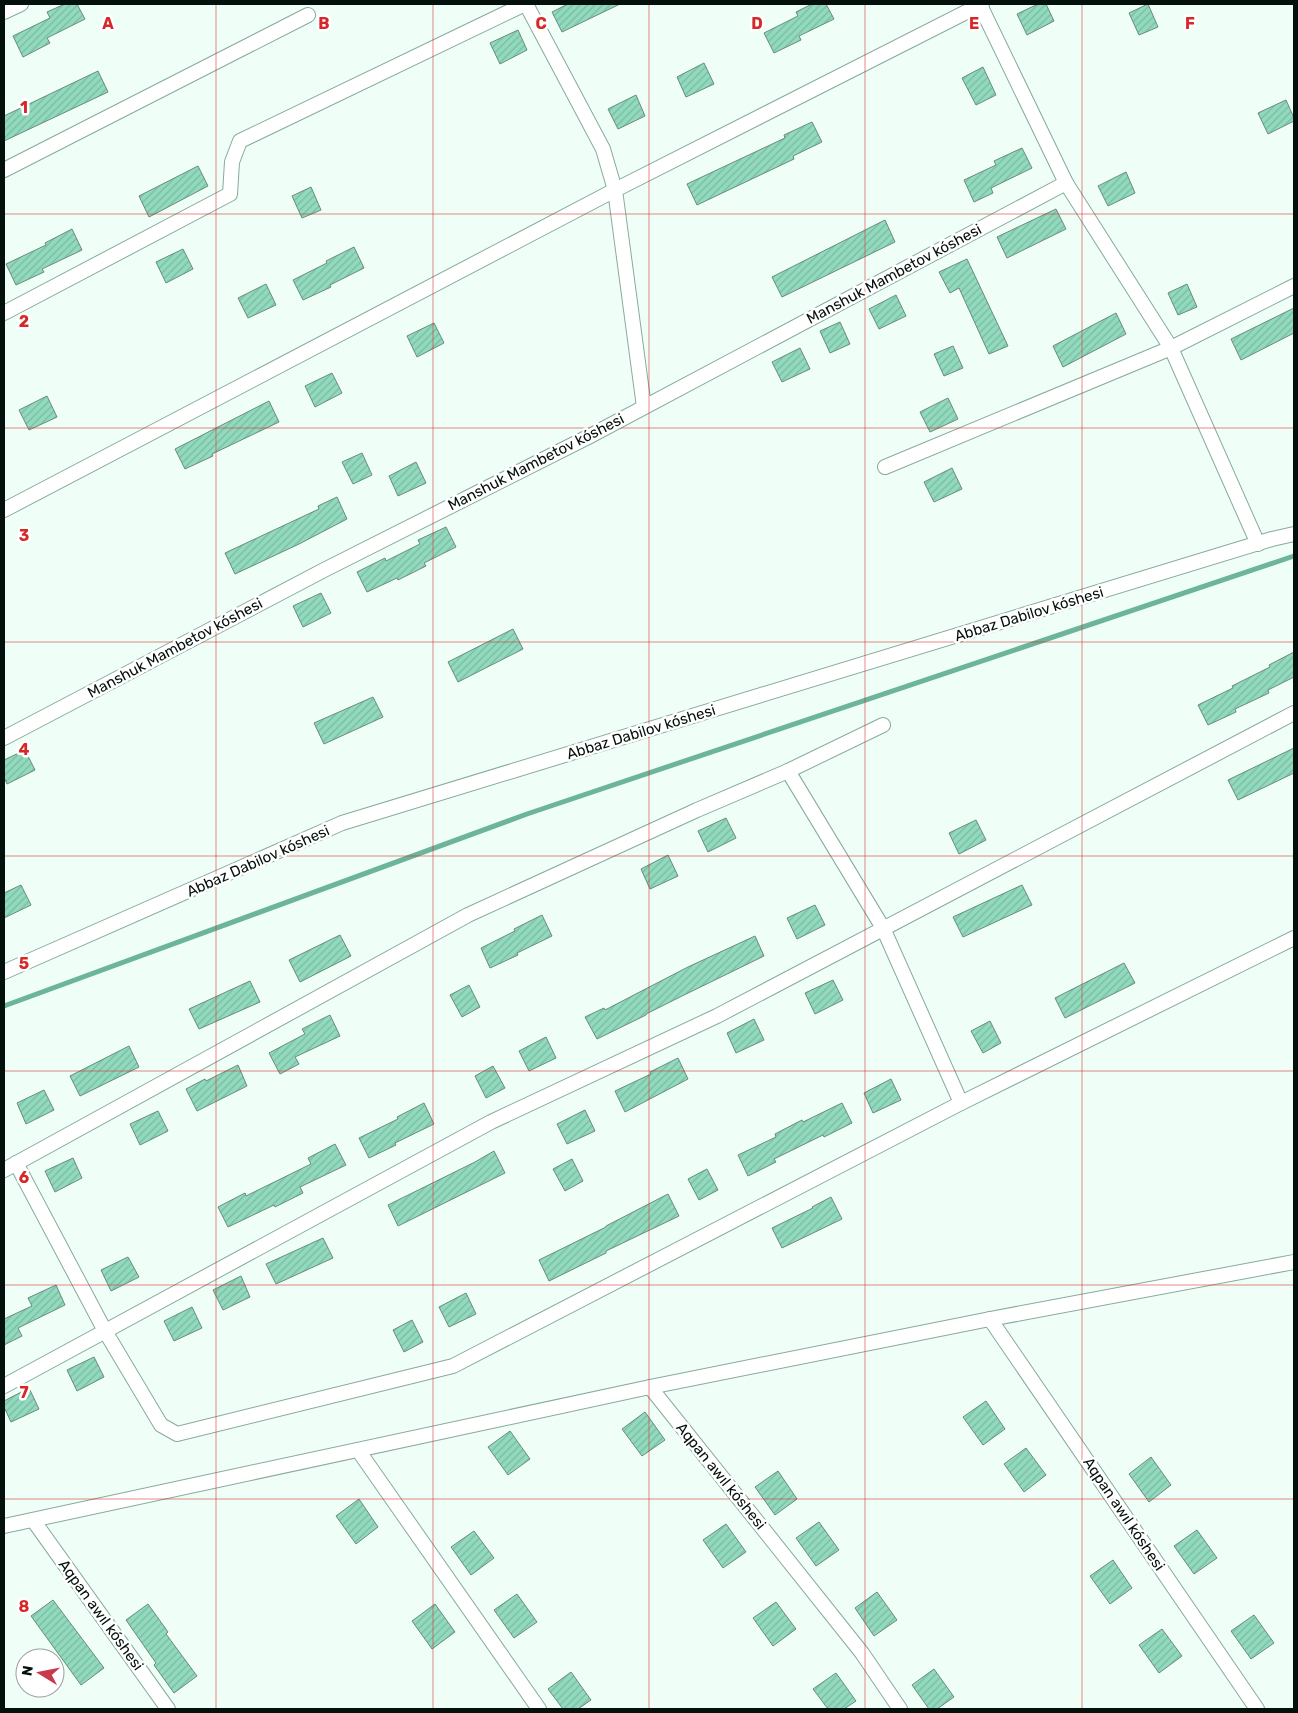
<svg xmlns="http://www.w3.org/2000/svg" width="1298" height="1713" font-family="Rubik,sans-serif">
	<defs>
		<pattern id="building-hatch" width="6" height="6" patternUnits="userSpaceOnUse" patternTransform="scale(1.25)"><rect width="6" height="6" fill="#91dabd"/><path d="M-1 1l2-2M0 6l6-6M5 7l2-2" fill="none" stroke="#7bbaa1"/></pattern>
	</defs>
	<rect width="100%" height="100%" fill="#effef7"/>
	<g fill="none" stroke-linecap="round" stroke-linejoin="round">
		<path stroke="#6db599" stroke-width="5" d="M4 1006 527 814 1294 556"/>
	</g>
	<g fill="url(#building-hatch)" stroke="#698b7c">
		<path d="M65 4H77L85 19 47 38 50 43 23 57 13 36 50 18 47 12Z"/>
		<path d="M568 4H620L562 32 552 12Z"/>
		<path d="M812 4H826L834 19 799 36 801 40 774 53 764 33 798 16 796 12Z"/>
		<path d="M1038 4H1046L1054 21 1027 35 1017 14Z"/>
		<path d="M1148 4 1158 27 1139 35 1129 13Z"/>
		<path d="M518 30 527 50 500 64 490 43Z"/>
		<path d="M704 63 714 84 686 97 677 77Z"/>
		<path d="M983 67 996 95 976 105 962 78Z"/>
		<path d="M98 71 108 92 4 141V116Z"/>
		<path d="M636 95 645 116 618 129 608 109Z"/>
		<path d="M1286 100 1294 118V121L1268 134 1258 113Z"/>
		<path d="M812 122 822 142 793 156 794 159 697 205 687 184 785 138 784 135Z"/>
		<path d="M1022 148 1032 168 991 188 993 193 974 202 964 180 996 165 994 161Z"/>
		<path d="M198 166 208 186 149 217 139 196Z"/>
		<path d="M1126 172 1135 193 1108 206 1098 186Z"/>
		<path d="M311 187 321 210 302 218 292 196Z"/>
		<path d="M1056 209 1066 229 1007 258 997 237Z"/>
		<path d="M885 220 895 242 782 297 772 277Z"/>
		<path d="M72 229 82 250 42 269 44 272 16 285 6 264 46 245 45 243Z"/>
		<path d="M354 247 364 268 330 285 331 287 303 300 293 280 327 263 326 261Z"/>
		<path d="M183 249 193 269 166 283 156 262Z"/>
		<path d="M967 259 1008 346 989 354 959 288 950 293 939 272Z"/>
		<path d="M266 284 276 305 248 318 238 298Z"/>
		<path d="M1187 284 1197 307 1178 315 1168 293Z"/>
		<path d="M896 295 906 316 879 329 869 309Z"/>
		<path d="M1294 308V333L1241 360 1231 339Z"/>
		<path d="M1116 313 1126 334 1063 367 1053 346Z"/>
		<path d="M840 322 850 344 830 353 820 331Z"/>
		<path d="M434 323 444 343 417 357 407 336Z"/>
		<path d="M953 346 963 368 944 376 934 354Z"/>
		<path d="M800 348 810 369 782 382 772 362Z"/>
		<path d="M332 373 342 393 315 407 305 386Z"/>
		<path d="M47 396 57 417 29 430 19 410Z"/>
		<path d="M948 398 958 419 930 432 920 412Z"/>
		<path d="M269 401 279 422 212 454 213 456 185 469 175 449Z"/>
		<path d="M362 453 372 475 353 484 342 462Z"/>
		<path d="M416 462 426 483 398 496 389 476Z"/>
		<path d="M952 468 962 489 934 502 924 482Z"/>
		<path d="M337 497 347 519 299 544 235 574 225 553 319 509 318 506Z"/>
		<path d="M446 527 456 547 424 563 426 566 398 580 397 578 367 592 357 572 385 558 386 561 420 544 418 540Z"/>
		<path d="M321 593 331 613 303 627 293 606Z"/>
		<path d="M513 629 523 649 458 682 448 662Z"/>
		<path d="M1294 652V677L1268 690 1269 693 1235 709 1236 712 1208 725 1198 705 1233 688 1232 686 1270 667 1269 665Z"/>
		<path d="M373 697 383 717 324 744 314 723Z"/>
		<path d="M1294 748V773L1238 800 1228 780Z"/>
		<path d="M25 750 35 770 7 784 4 777V760Z"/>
		<path d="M726 818 736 838 708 852 698 831Z"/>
		<path d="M976 820 986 840 959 854 949 833Z"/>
		<path d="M668 855 678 876 650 889 641 869Z"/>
		<path d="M21 885 31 905 4 918V893Z"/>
		<path d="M1022 885 1032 905 963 937 953 917Z"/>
		<path d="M815 905 825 925 797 939 787 918Z"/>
		<path d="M542 915 552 936 517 953 518 955 490 968 481 948 515 931 514 929Z"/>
		<path d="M340 935 351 956 300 982 289 960Z"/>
		<path d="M755 936 764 956 682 996 646 1014V1015L597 1039 585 1017 604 1008 605 1010 688 967Z"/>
		<path d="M1124 963 1135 983 1065 1018 1055 998Z"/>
		<path d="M833 980 843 1000 815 1014 805 993Z"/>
		<path d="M250 981 260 1002 199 1029 189 1009Z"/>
		<path d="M469 985 480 1007 462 1017 450 995Z"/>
		<path d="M330 1015 340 1036 295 1057 299 1064 280 1074 269 1053 305 1034 302 1029Z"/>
		<path d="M754 1019 764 1040 736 1053 727 1033Z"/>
		<path d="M990 1021 1001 1043 983 1053 971 1031Z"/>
		<path d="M546 1037 556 1058 529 1071 519 1051Z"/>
		<path d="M129 1046 139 1067 80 1096 70 1076Z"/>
		<path d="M678 1058 688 1079 625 1112 615 1091 651 1074 650 1072Z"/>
		<path d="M238 1065 247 1086 197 1111 186 1089 205 1079 206 1081Z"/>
		<path d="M493 1066 505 1088 486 1098 475 1076Z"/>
		<path d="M891 1079 901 1100 873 1113 864 1093Z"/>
		<path d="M44 1090 54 1110 26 1124 17 1103Z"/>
		<path d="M424 1103 434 1124 395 1143 396 1145 369 1158 359 1138 398 1119 397 1117Z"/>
		<path d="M842 1103 852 1123 824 1137 823 1135 774 1159 776 1162 748 1176 738 1155 776 1137 775 1134 802 1120 803 1122Z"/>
		<path d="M585 1110 595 1131 567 1144 557 1124Z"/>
		<path d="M158 1111 168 1131 140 1145 130 1124Z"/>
		<path d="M335 1144 346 1165 300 1187 303 1193 275 1207 274 1205 228 1227 218 1207 245 1193 246 1196 311 1164 308 1158Z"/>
		<path d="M494 1151 505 1173 398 1226 388 1205 475 1162Z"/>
		<path d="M73 1158 82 1178 55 1192 45 1171Z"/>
		<path d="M572 1159 583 1181 565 1191 553 1169Z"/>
		<path d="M707 1169 718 1190 699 1200 688 1179Z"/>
		<path d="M668 1194 679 1216 606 1251V1253L549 1281 539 1260 606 1227V1226Z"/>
		<path d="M831 1197 842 1219 782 1248 772 1228 813 1208 812 1207Z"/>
		<path d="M323 1238 333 1258 276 1284 266 1264Z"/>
		<path d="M128 1257 139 1277 111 1291 101 1270Z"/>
		<path d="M241 1276 250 1297 223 1310 213 1290Z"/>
		<path d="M56 1285 65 1305 18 1328 22 1336 4 1345V1319L32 1306 28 1298Z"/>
		<path d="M466 1293 476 1314 449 1327 439 1307Z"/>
		<path d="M192 1307 202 1328 174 1341 164 1321Z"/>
		<path d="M412 1320 423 1342 404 1352 393 1330Z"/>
		<path d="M94 1357 104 1377 77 1391 67 1370Z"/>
		<path d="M29 1388 39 1409 11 1422 4 1407V1401Z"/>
		<path d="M986 1401 1005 1429 983 1445 963 1417Z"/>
		<path d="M645 1412 665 1440 642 1456 622 1429Z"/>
		<path d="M510 1431 530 1459 508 1475 488 1447Z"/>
		<path d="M1026 1448 1046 1475 1024 1492 1004 1464Z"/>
		<path d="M1151 1457 1171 1485 1149 1502 1129 1474Z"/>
		<path d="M778 1471 797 1499 775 1515 755 1487Z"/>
		<path d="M359 1499 378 1527 356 1544 336 1516Z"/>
		<path d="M819 1522 839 1550 816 1566 796 1538Z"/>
		<path d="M726 1524 746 1552 723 1568 703 1540Z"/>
		<path d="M1197 1530 1217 1558 1194 1574 1174 1546Z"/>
		<path d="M474 1531 494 1558 471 1575 451 1547Z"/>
		<path d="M1113 1560 1132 1588 1110 1604 1090 1576Z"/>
		<path d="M877 1592 897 1620 874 1636 855 1608Z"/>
		<path d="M517 1594 537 1622 514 1638 494 1610Z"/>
		<path d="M53 1600 104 1668 81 1685 31 1616Z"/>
		<path d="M776 1602 796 1629 773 1646 753 1618Z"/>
		<path d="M148 1604 168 1632 166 1634 197 1676 174 1693 154 1665 156 1663 126 1620Z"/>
		<path d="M435 1604 455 1632 432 1649 412 1621Z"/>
		<path d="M1254 1615 1274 1643 1251 1659 1231 1631Z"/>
		<path d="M1162 1629 1182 1656 1159 1673 1139 1645Z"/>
		<path d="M934 1669 954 1697 937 1709H929L912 1685Z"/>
		<path d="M571 1672 591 1700 578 1709H563L548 1689Z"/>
		<path d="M836 1673 856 1701 844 1709H828L813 1689Z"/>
	</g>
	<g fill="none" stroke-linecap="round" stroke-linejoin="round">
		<g stroke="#87ab9b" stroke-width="16">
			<g id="street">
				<path d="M526 4 603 149 615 190 644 407"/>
				<path d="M980 5 1066 183 1171 348 1258 544"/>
				<path d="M4 12 21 4"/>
				<path d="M4 170 308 15"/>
				<path d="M4 313 230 194 232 162 240 141 525 4"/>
				<path d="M885 467 1171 348 1294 286"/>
				<path d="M4 510 615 190 982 4"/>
				<path d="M4 738 326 569 590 436 1066 183"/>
				<path d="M788 771 883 928 961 1103"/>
				<path d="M4 972 342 823 1272 539 1294 534"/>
				<path d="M16 1163 105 1331 161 1425 177 1434 453 1366 961 1103 1294 938"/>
				<path d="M4 1170 468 915 697 810 788 771 883 725"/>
				<path d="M990 1319 1257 1709"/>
				<path d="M4 1386 491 1122 717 1016 1294 713"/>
				<path d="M650 1387 862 1653 900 1709"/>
				<path d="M358 1450 539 1709"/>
				<path d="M33 1520 168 1709"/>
				<path d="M4 1526 650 1387 990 1319 1294 1262"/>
			</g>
		</g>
		<use href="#street" stroke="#fff" stroke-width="14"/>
	</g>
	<path fill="none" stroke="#d62828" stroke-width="1" stroke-opacity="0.55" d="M216 4V1709M433 4V1709M649 4V1709M865 4V1709M1082 4V1709M4 214H1294M4 428H1294M4 642H1294M4 856H1294M4 1071H1294M4 1285H1294M4 1499H1294"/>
	<g text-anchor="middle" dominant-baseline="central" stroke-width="5" stroke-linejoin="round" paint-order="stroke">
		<g font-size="15" fill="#04100b" stroke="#fff">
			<text transform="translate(894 274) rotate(-28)">Manshuk Mambetov kóshesi</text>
			<text transform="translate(536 462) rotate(-27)">Manshuk Mambetov kóshesi</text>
			<text transform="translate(1029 614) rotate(-17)">Abbaz Dabilov kóshesi</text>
			<text transform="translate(175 648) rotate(-28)">Manshuk Mambetov kóshesi</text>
			<text transform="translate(641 732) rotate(-17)">Abbaz Dabilov kóshesi</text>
			<text transform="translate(258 861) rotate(-24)">Abbaz Dabilov kóshesi</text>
			<text transform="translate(721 1476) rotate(51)">Aqpan awıl kóshesi</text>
			<text transform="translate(1124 1514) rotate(56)">Aqpan awıl kóshesi</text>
			<text transform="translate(101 1615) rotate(54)">Aqpan awıl kóshesi</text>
		</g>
	</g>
	<g font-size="16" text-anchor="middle" font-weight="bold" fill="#d62828" stroke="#fff" stroke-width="5" stroke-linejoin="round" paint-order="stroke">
		<text x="108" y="29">A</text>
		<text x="324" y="29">B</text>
		<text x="541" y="29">C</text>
		<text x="757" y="29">D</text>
		<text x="974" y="29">E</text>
		<text x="1190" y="29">F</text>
		<text x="24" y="113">1</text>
		<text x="24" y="327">2</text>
		<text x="24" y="541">3</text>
		<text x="24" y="755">4</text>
		<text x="24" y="969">5</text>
		<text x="24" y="1183">6</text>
		<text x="24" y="1398">7</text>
		<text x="24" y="1612">8</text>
	</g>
	<rect width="1298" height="1713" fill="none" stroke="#04100b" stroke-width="10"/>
	<g transform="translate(40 1673) rotate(280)"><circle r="24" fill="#ffffff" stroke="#9b9f9d"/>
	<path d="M0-4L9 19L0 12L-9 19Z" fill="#c9394e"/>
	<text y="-8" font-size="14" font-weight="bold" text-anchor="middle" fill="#04100b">N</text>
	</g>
</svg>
